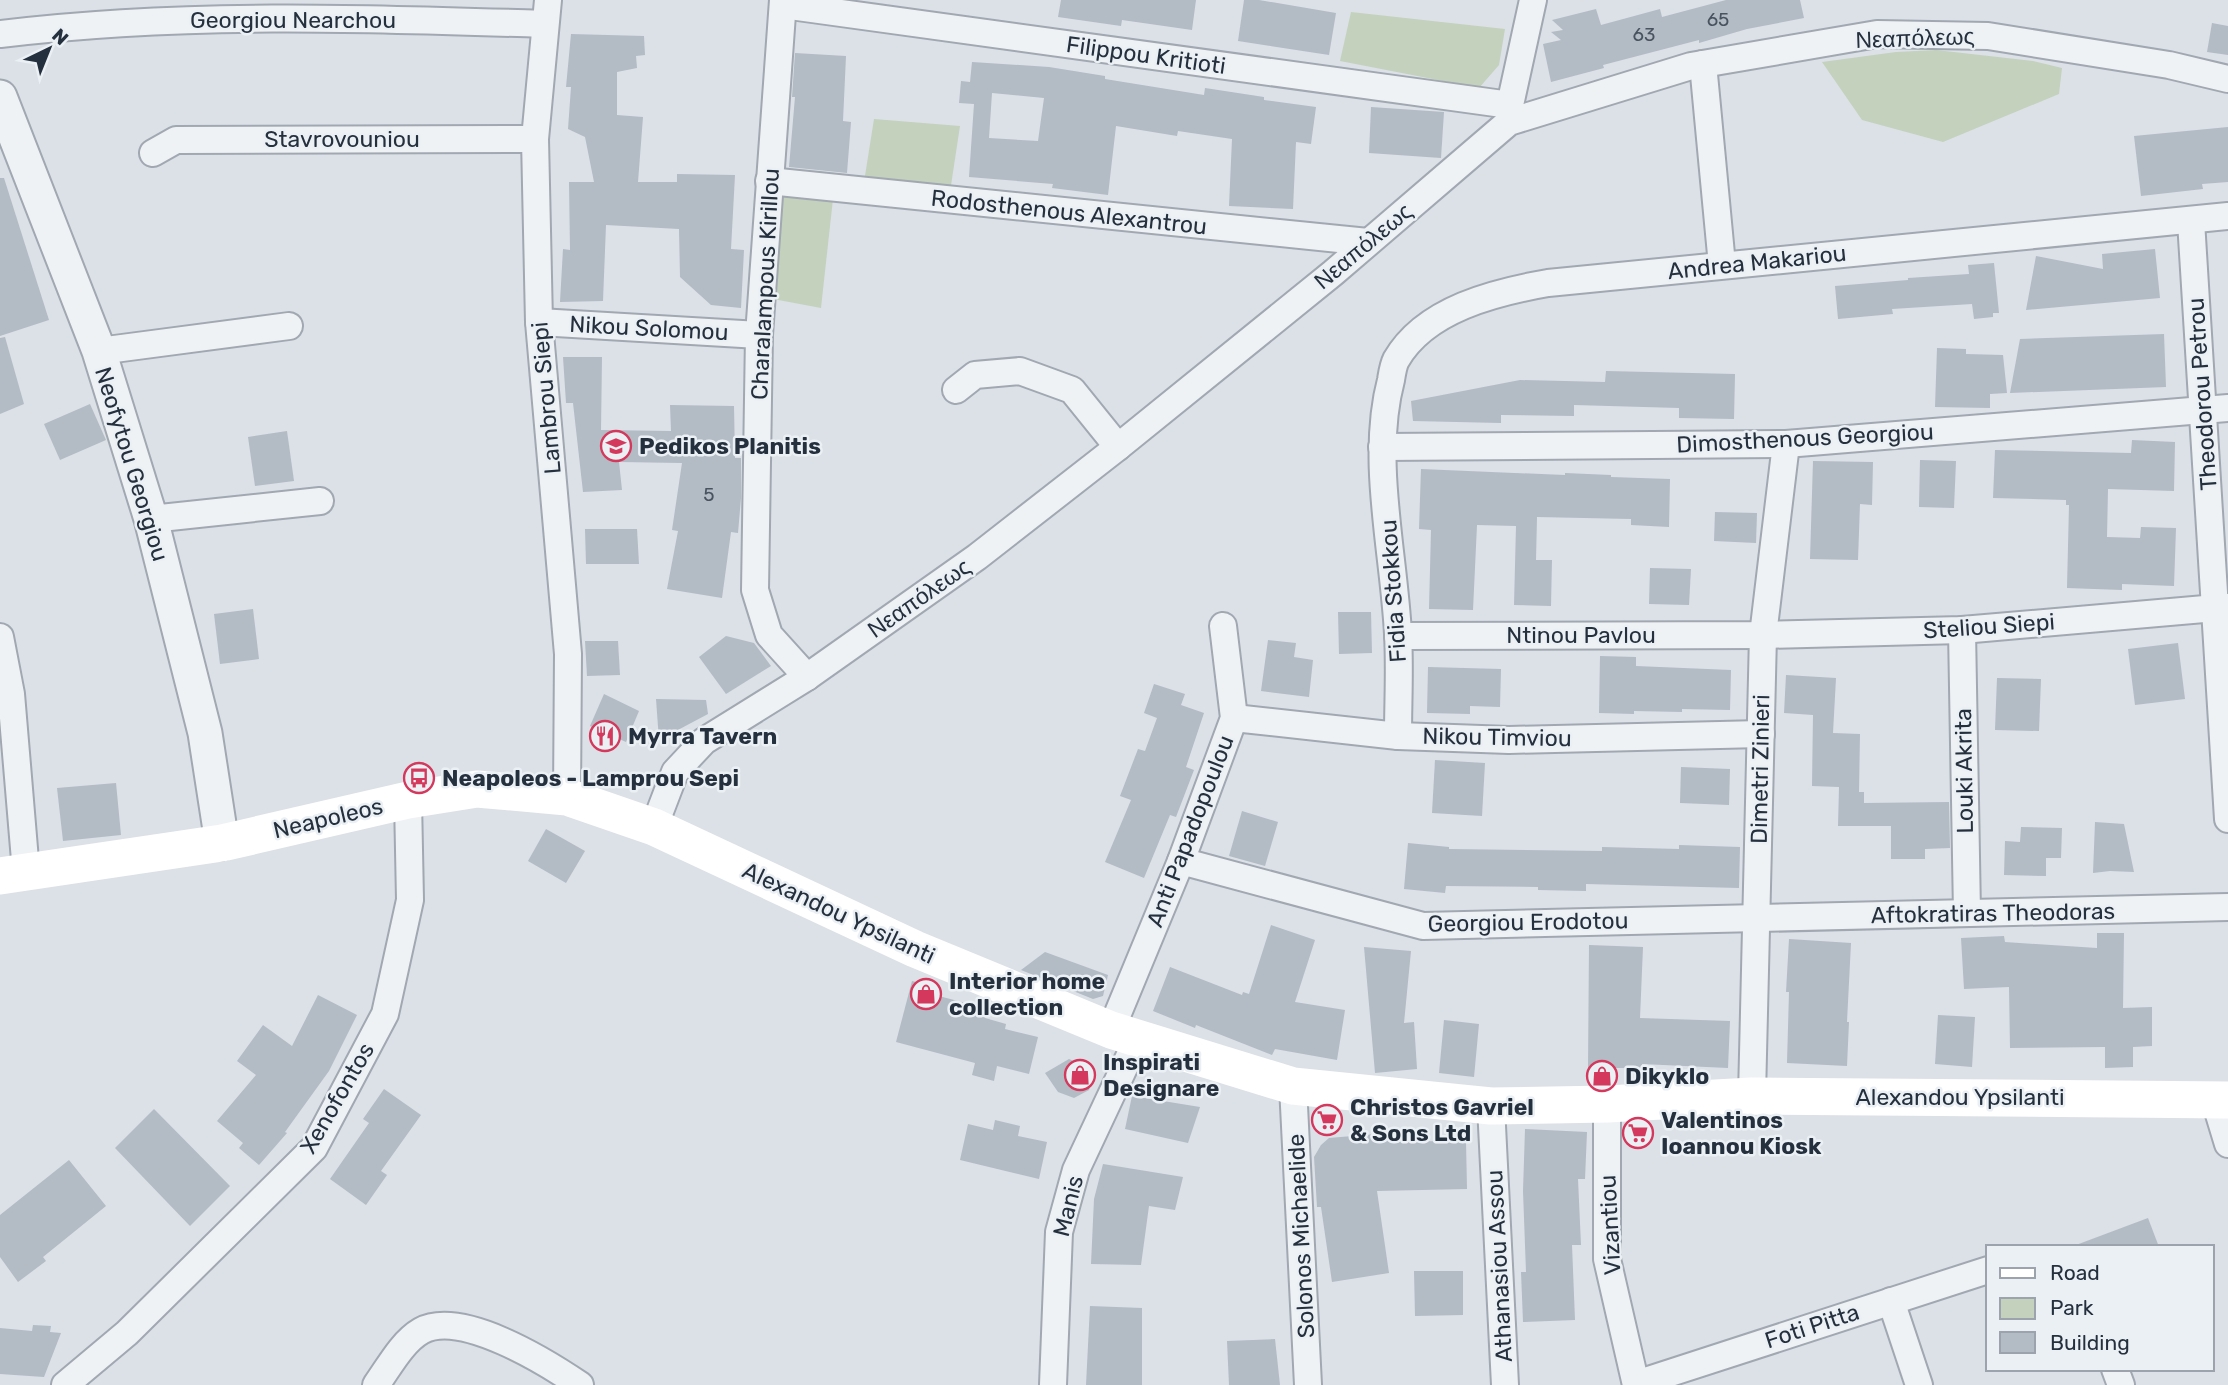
<svg xmlns="http://www.w3.org/2000/svg" width="2228" height="1385" font-family="Rubik,sans-serif">
	<rect width="100%" height="100%" fill="#dce1e7"/>
	<g fill="#c4d1bd">
		<path d="M1351 12 1505 29 1499 65 1479 88 1340 61Z"/>
		<path d="M1936 50 2033 61 2062 68 2059 94 1943 142 1862 120 1822 62 1896 52Z"/>
		<path d="M874 119 960 126 950 192 864 182Z"/>
		<path d="M780 193 833 199 821 308 773 299Z"/>
	</g>
	<g fill="#b3bbc4" fill-rule="evenodd">
		<path d="M1061 0H1196L1192 30 1122 20 1121 26 1058 17Z"/>
		<path d="M1244 0H1259L1336 13 1329 55 1238 41Z"/>
		<path d="M1726 0H1800L1804 18 1747 29 1699 43V40L1603 65 1604 68 1551 82 1543 44 1561 40 1551 32 1563 30 1552 20 1596 9 1601 25 1660 9 1662 17Z"/>
		<path d="M2212 23 2228 26V55L2207 52Z"/>
		<path d="M571 34 644 36 645 55 636 56 637 68 617 72V115L643 117 638 182H677V174L735 175 731 249 744 250 741 308 711 305 680 277 679 229 606 225 603 301 560 302 563 249 570 250 569 182H594L585 137 568 129 571 87H566Z"/>
		<path d="M795 53 846 56 843 121 851 122 847 173 789 167 795 97H792Z"/>
		<path d="M972 62 1049 67 1105 76V79L1204 95 1205 88 1264 97V100L1316 107 1311 144 1296 142 1293 209 1229 206 1232 139 1178 131 1177 136 1116 126 1108 195 1052 188 1053 184 969 177 974 104 959 103 961 81 970 82ZM992 93 1044 98 1038 141 989 138Z"/>
		<path d="M1371 107 1444 112 1441 158 1369 153Z"/>
		<path d="M2228 127V182L2202 184 2203 189 2141 196 2134 136Z"/>
		<path d="M0 178H4L49 320 0 336Z"/>
		<path d="M2155 249 2160 298 2026 310 2036 256 2103 269 2102 254Z"/>
		<path d="M1994 263 1999 313H1993V317L1974 319 1972 304 1892 309 1893 314 1838 319 1835 286 1908 280V278L1969 274 1968 265Z"/>
		<path d="M2164 334 2166 387 2010 393 2020 339Z"/>
		<path d="M5 337 24 404 0 414V338Z"/>
		<path d="M1937 348 1966 349V354L2003 355 2007 393 1990 394V408L1935 407Z"/>
		<path d="M563 357H602L601 430 671 431 670 405 734 406 735 458H741V498L738 533 731 532 722 598 667 589 678 531 672 530 682 463 619 462 622 490 583 492 573 403H566Z"/>
		<path d="M1606 371 1735 374 1734 419 1679 418V408L1574 405V416L1501 415V423L1413 421 1411 401 1520 380 1605 382Z"/>
		<path d="M90 404 106 440 60 460 44 424Z"/>
		<path d="M287 431 294 481 255 486 248 437Z"/>
		<path d="M2132 440 2175 442 2174 491 2108 489 2107 537 2140 538 2141 527 2176 528 2174 586 2122 584V590L2067 588 2069 505H2066V500L1993 498 1995 450 2131 453Z"/>
		<path d="M1920 460 1956 461 1954 508 1919 507Z"/>
		<path d="M1813 461 1873 462 1872 505 1860 504 1858 560 1810 559Z"/>
		<path d="M1421 469 1565 475V473L1611 475V477L1670 479 1669 527 1631 525V519L1537 517 1536 560H1552L1551 606 1514 605 1516 526 1477 525 1473 610 1429 609 1431 530 1419 529Z"/>
		<path d="M1715 512 1757 513 1756 543 1714 541Z"/>
		<path d="M585 529H637L639 564H586Z"/>
		<path d="M1650 568 1691 569 1689 605 1649 604Z"/>
		<path d="M253 609 259 659 220 664 214 614Z"/>
		<path d="M1338 612H1371L1372 653 1339 654Z"/>
		<path d="M726 636 754 643 771 666 726 694 699 657Z"/>
		<path d="M1268 640 1296 643 1294 657 1313 660 1309 697 1261 691Z"/>
		<path d="M585 641H618L620 675 587 676Z"/>
		<path d="M2178 643 2185 699 2135 705 2128 649Z"/>
		<path d="M1600 656 1636 657V666L1731 670 1730 710 1682 709V712L1634 711V714L1599 713Z"/>
		<path d="M1428 667 1501 669 1500 707 1470 706V714L1427 713Z"/>
		<path d="M1786 675 1836 678 1833 733 1860 734 1859 792H1864V803L1949 802 1950 848 1925 849V859H1891V826H1838L1839 787 1812 786 1813 715 1784 713Z"/>
		<path d="M1997 678 2041 679 2039 731 1995 730Z"/>
		<path d="M1154 684 1185 694 1181 705 1204 713 1186 767 1194 770 1176 817 1170 815 1144 878 1105 862 1131 800 1120 796 1138 749 1145 751 1157 718 1144 713Z"/>
		<path d="M604 694 639 711 626 742 590 726Z"/>
		<path d="M656 699 706 700 708 714 659 740Z"/>
		<path d="M1435 760 1485 763 1482 816 1432 813Z"/>
		<path d="M1681 767 1730 769 1729 805 1680 803Z"/>
		<path d="M116 783 121 835 63 841 57 788Z"/>
		<path d="M1242 811 1278 822 1265 866 1229 856Z"/>
		<path d="M2095 822 2124 824 2134 872 2110 871 2093 873Z"/>
		<path d="M2021 827 2062 828 2061 858H2046V876L2004 875 2005 841 2020 842Z"/>
		<path d="M546 829 585 851 566 883 528 861Z"/>
		<path d="M1408 843 1449 847V849L1602 851V847L1679 849V845L1740 847 1739 888 1586 884V891L1538 890V887L1446 886 1445 893 1404 889Z"/>
		<path d="M1271 925 1315 940 1295 1002 1345 1010 1337 1060 1275 1049 1272 1055 1196 1025 1195 1028 1153 1011 1170 967 1242 995 1243 992 1249 994Z"/>
		<path d="M2097 933H2124L2123 1008 2152 1007V1046L2133 1047V1067L2105 1068V1047L2010 1048 2009 987 1964 989 1961 938 2004 936 2005 942 2097 948Z"/>
		<path d="M1789 939 1851 943 1847 1022H1849L1847 1066 1787 1063 1789 992H1786Z"/>
		<path d="M1589 945 1643 947 1640 1018 1730 1021 1728 1068 1642 1064V1068H1588Z"/>
		<path d="M1364 947 1411 951 1404 1023 1414 1022 1417 1069 1375 1073Z"/>
		<path d="M1045 952 1108 975 1103 996 1093 999 1021 970Z"/>
		<path d="M912 981 937 987 935 995 977 1006 976 1011 986 1013 985 1018 1006 1024 1005 1029 1038 1037 1029 1074 997 1066 994 1081 972 1075 975 1063 896 1042Z"/>
		<path d="M318 995 357 1015 329 1071 285 1132 287 1133 259 1165 239 1148 243 1143 217 1121 256 1075 237 1061 263 1025 292 1046Z"/>
		<path d="M1938 1015 1975 1017 1972 1067 1935 1064Z"/>
		<path d="M1444 1020 1479 1024 1474 1077 1439 1073Z"/>
		<path d="M1069 1059 1083 1065 1093 1078 1089 1090 1074 1098 1058 1092 1045 1073Z"/>
		<path d="M384 1089 421 1115 381 1171 387 1175 366 1205 330 1179 369 1123 363 1119Z"/>
		<path d="M1132 1096 1200 1107 1188 1143 1125 1129Z"/>
		<path d="M154 1109 230 1186 190 1226 115 1148Z"/>
		<path d="M995 1120 1020 1126 1018 1136 1047 1142 1039 1179 960 1160 968 1124 993 1130Z"/>
		<path d="M1525 1129 1587 1132 1585 1179H1578L1581 1245H1572L1575 1320 1523 1322 1521 1272H1526L1523 1191Z"/>
		<path d="M1376 1134V1140L1466 1142 1467 1189 1377 1191 1389 1273 1332 1282 1321 1207H1317L1314 1157 1321 1145 1329 1138Z"/>
		<path d="M69 1160 106 1206 43 1257 46 1261 18 1282 0 1257V1215Z"/>
		<path d="M1103 1164 1183 1177 1175 1210 1149 1206 1141 1265 1091 1264 1094 1199Z"/>
		<path d="M2148 1218 2159 1247H2076V1245Z"/>
		<path d="M1414 1271H1463V1315L1415 1316Z"/>
		<path d="M1090 1306 1142 1308V1385H1086Z"/>
		<path d="M33 1325 51 1326 50 1332 61 1333 44 1377 0 1374V1328L32 1331Z"/>
		<path d="M1275 1339 1280 1385H1229L1227 1341Z"/>
	</g>
	<g fill="none" stroke-linecap="round" stroke-linejoin="round">
		<g stroke="#a1a8b1" stroke-width="30">
			<g id="minor">
				<path d="M548 0 535 139 539 322 568 654 567 797"/>
				<path d="M783 0 759 335 755 590 769 635 807 677"/>
				<path d="M783 5 1510 105"/>
				<path d="M0 34C181 12 363 18 545 24"/>
				<path d="M1703 64 1722 265"/>
				<path d="M1509 120 1510 105 1533 0"/>
				<path d="M153 153 176 140 535 139"/>
				<path d="M769 181 1368 242"/>
				<path d="M2191 221 2228 819"/>
				<path d="M539 322 759 335"/>
				<path d="M99 351 289 326"/>
				<path d="M956 390 975 375 1020 371 1072 390 1118 447"/>
				<path d="M1382 447 1786 444 2228 408"/>
				<path d="M151 519 320 501"/>
				<path d="M1962 630 1967 913"/>
				<path d="M1398 636 1763 635 1962 630 2228 607"/>
				<path d="M0 637 11 694 26 872"/>
				<path d="M1234 718 1398 736 1509 740 1761 734"/>
				<path d="M1398 736C1398 702 1400 668 1398 634 1394 553 1370 459 1391 380 1392 374 1393 366 1396 360 1425 309 1496 292 1548 283L2228 216"/>
				<path d="M654 827 675 772 704 741 807 677 977 557 1118 447 1333 273 1509 122 1691 66 1877 34 1988 36 2169 65 2228 79"/>
				<path d="M1181 861 1423 926 2228 907"/>
				<path d="M1111 1030 1181 861 1234 718 1223 626"/>
				<path d="M1293 1086 1308 1385"/>
				<path d="M1752 1096 1763 635 1786 444"/>
				<path d="M2214 1098 2228 1144"/>
				<path d="M1607 1104V1259L1636 1385"/>
				<path d="M1491 1106 1505 1385"/>
				<path d="M1891 1301 1919 1385"/>
				<path d="M2115 1369 2121 1385"/>
				<path d="M1636 1384 1988 1270"/>
				<path d="M65 1385 127 1333 314 1148 385 1014 410 900 408 800"/>
				<path d="M376 1385C389 1367 402 1342 421 1331 461 1309 546 1362 580 1385"/>
				<path d="M1053 1385 1059 1232 1076 1170 1137 1040"/>
			</g>
		</g>
		<g stroke="#a1a8b1" stroke-width="37">
			<path id="tertiary" d="M0 97 99 351 151 519 205 733 222 843"/>
		</g>
		<use href="#minor" stroke="#eff2f5" stroke-width="26"/>
		<use href="#tertiary" stroke="#eff2f5" stroke-width="33"/>
		<path stroke="#fff" stroke-width="37" d="M0 876 222 843 408 800 477 789 567 797 654 827 915 949 1111 1030 1293 1086 1491 1106 1607 1104 1752 1096 2228 1100"/>
	</g>
	<defs>
		<g id="school-ring" transform="scale(1.575)"><circle r="9.5" fill="#ebf0f5" stroke="#d4395d" stroke-width="1.5"/><path d="M0-5L7-2L0 1L-7-2ZM-4 1L0 2.5L4 1V4Q0 6-4 4Z" fill="#d4395d"/></g>
		<g id="restaurant-ring" transform="scale(1.575)"><circle r="9.5" fill="#ebf0f5" stroke="#d4395d" stroke-width="1.5"/><path d="M-5-6h1v4h1v-4h1v4h1v-4h1v5L-1.5 .5V6h-2V.5L-5-1ZM5-6V6H3V1.5H1.5Q1.5-4 5-6Z" fill="#d4395d"/></g>
		<g id="bus-ring" transform="scale(1.575)"><circle r="9.5" fill="#ebf0f5" stroke="#d4395d" stroke-width="1.5"/><path d="M-5-6H5V4H4V6H2V4H-2V6H-4V4H-5ZM-3.5-4V0h7V-4ZM-3.5 1.2v1.5H-2V1.2ZM2 1.2v1.5H3.5V1.2Z" fill="#d4395d"/></g>
		<g id="shop-ring" transform="scale(1.575)"><circle r="9.5" fill="#ebf0f5" stroke="#d4395d" stroke-width="1.5"/><path d="M-5-2.5h2.3a2.7 3.5 0 0 1 5.4 0H5L5.5 6h-11ZM-1.5-2.5h3a1.5 2.3 0 0 0-3 0Z" fill="#d4395d"/></g>
		<g id="supermarket-ring" transform="scale(1.575)"><circle r="9.5" fill="#ebf0f5" stroke="#d4395d" stroke-width="1.5"/><path d="M-6-5.5h2.5l.6 2H6L4.5 2H-2.5L-4.4-4H-6ZM-1.5 3.2a1.3 1.3 0 1 0 .1 0ZM3 3.2a1.3 1.3 0 1 0 .1 0Z" fill="#d4395d"/></g>
	</defs>
	<g fill-rule="evenodd">
		<use href="#school-ring" x="616" y="446"/>
		<use href="#restaurant-ring" x="605" y="736"/>
		<use href="#bus-ring" x="419" y="778"/>
		<use href="#shop-ring" x="926" y="994"/>
		<use href="#shop-ring" x="1080" y="1075"/>
		<use href="#shop-ring" x="1602" y="1076"/>
		<use href="#supermarket-ring" x="1327" y="1120"/>
		<use href="#supermarket-ring" x="1638" y="1133"/>
	</g>
	<g text-anchor="middle" dominant-baseline="central" stroke-width="5" stroke-linejoin="round" paint-order="stroke">
		<g font-size="19" fill="#485360">
			<text x="1718" y="19">65</text>
			<text x="1644" y="34">63</text>
			<text x="709" y="494">5</text>
		</g>
		<g font-size="23" fill="#25303e" stroke="#ebf0f5">
			<text x="293" y="20">Georgiou Nearchou</text>
			<text transform="translate(1915 38) rotate(-2)">Νεαπόλεως</text>
			<text transform="translate(1146 55) rotate(8)">Filippou Kritioti</text>
			<text x="342" y="139">Stavrovouniou</text>
			<text transform="translate(1069 212) rotate(6)">Rodosthenous Alexantrou</text>
			<text transform="translate(1363 246) rotate(-40)">Νεαπόλεως</text>
			<text transform="translate(1757 262) rotate(-6)">Andrea Makariou</text>
			<text transform="translate(765 284) rotate(-87)">Charalampous Kirillou</text>
			<text transform="translate(649 328) rotate(3)">Nikou Solomou</text>
			<text transform="translate(2202 394) rotate(-94)">Theodorou Petrou</text>
			<text transform="translate(546 398) rotate(-95)">Lambrou Siepi</text>
			<text transform="translate(1805 438) rotate(-3)">Dimosthenous Georgiou</text>
			<text transform="translate(132 464) rotate(73)">Neofytou Georgiou</text>
			<text transform="translate(1393 591) rotate(-94)">Fidia Stokkou</text>
			<text transform="translate(919 598) rotate(-35)">Νεαπόλεως</text>
			<text transform="translate(1989 626) rotate(-4)">Steliou Siepi</text>
			<text x="1581" y="635">Ntinou Pavlou</text>
			<text transform="translate(1497 737) rotate(1)">Nikou Timviou</text>
			<text transform="translate(1760 769) rotate(-89)">Dimetri Zinieri</text>
			<text transform="translate(1964 771) rotate(-91)">Louki Akrita</text>
			<text transform="translate(328 818) rotate(-13)">Neapoleos</text>
			<text transform="translate(1190 831) rotate(-69)">Anti Papadopoulou</text>
			<text transform="translate(839 913) rotate(25)">Alexandou Ypsilanti</text>
			<text transform="translate(1993 913) rotate(-1)">Aftokratiras Theodoras</text>
			<text transform="translate(1528 922) rotate(-1)">Georgiou Erodotou</text>
			<text x="1960" y="1097">Alexandou Ypsilanti</text>
			<text transform="translate(337 1098) rotate(-60)">Xenofontos</text>
			<text transform="translate(1068 1206) rotate(-76)">Manis</text>
			<text transform="translate(1610 1225) rotate(-93)">Vizantiou</text>
			<text transform="translate(1301 1236) rotate(-93)">Solonos Michaelide</text>
			<text transform="translate(1499 1266) rotate(-93)">Athanasiou Assou</text>
			<text transform="translate(1812 1326) rotate(-18)">Foti Pitta</text>
		</g>
		<g font-size="23" font-weight="bold" fill="#25303e" stroke="#ebf0f5" text-anchor="start">
			<text x="639" y="446">Pedikos Planitis</text>
			<text x="628" y="736">Myrra Tavern</text>
			<text x="442" y="778">Neapoleos - Lamprou Sepi</text>
			<text x="949" y="981">Interior home<tspan x="949" dy="26">collection</tspan></text>
			<text x="1103" y="1062">Inspirati<tspan x="1103" dy="26">Designare</tspan></text>
			<text x="1625" y="1076">Dikyklo</text>
			<text x="1350" y="1107">Christos Gavriel<tspan x="1350" dy="26">&amp; Sons Ltd</tspan></text>
			<text x="1661" y="1120">Valentinos<tspan x="1661" dy="26">Ioannou Kiosk</tspan></text>
		</g>
	</g>
	<rect x="1986" y="1245" width="228" height="126" fill="#ebf0f5" stroke="#9ca3ac" stroke-width="2"/>
	<rect x="2000" y="1268" width="35" height="10" fill="#ffffff" stroke="#9ca3ac" stroke-width="2"/>
	<text x="2050" y="1280" font-size="21" fill="#25303e">Road</text>
	<rect x="2000" y="1298" width="35" height="21" fill="#c4d1bd" stroke="#9ca3ac" stroke-width="2"/>
	<text x="2050" y="1315" font-size="21" fill="#25303e">Park</text>
	<rect x="2000" y="1332" width="35" height="21" fill="#b3bbc4" stroke="#9ca3ac" stroke-width="2"/>
	<text x="2050" y="1350" font-size="21" fill="#25303e">Building</text>
	<g transform="translate(49 49) rotate(43)" stroke="#ebf0f5" stroke-width="5" paint-order="stroke">
	<path d="M0-5L12 26L0 18L-12 26Z" fill="#25303e"/>
	<text y="-10" font-size="19" font-weight="bold" text-anchor="middle" fill="#25303e">N</text>
	</g>
</svg>
